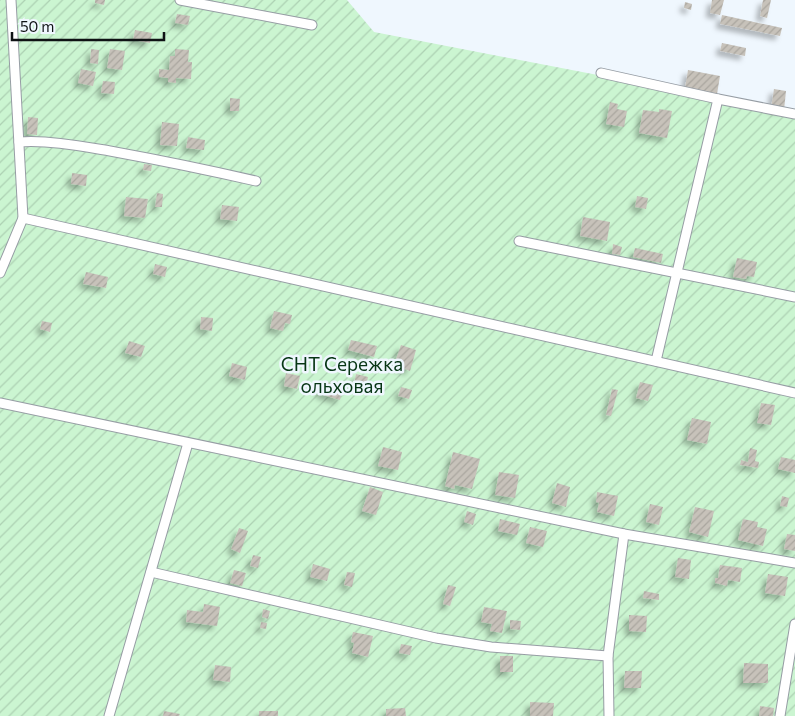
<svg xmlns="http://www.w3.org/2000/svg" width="795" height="716" font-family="Commissioner,sans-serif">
	<defs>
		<pattern id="garden-furrows" width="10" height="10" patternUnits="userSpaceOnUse" patternTransform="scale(1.25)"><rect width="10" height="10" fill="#cbf5d1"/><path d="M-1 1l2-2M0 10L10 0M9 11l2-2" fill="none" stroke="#add1b3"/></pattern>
		<pattern id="building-hatch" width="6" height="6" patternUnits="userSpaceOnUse" patternTransform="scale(1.25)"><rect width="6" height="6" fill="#c7c2ba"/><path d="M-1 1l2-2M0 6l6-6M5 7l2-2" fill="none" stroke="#aaa69f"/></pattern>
		<filter id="shadow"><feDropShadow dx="-4.5" dy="4.5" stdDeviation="2.5" flood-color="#0004"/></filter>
	</defs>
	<rect width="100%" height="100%" fill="#eff7fe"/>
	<path fill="url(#garden-furrows)" d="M0 0H347L374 32 795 113V716H0Z"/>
	<g fill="url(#building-hatch)" filter="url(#shadow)">
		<path d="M95 0H105L104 5 95 3Z"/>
		<path d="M712 0H724L720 15 710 13Z"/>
		<path d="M763 0H771L767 18 760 16Z"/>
		<path d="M685 2 692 4 691 10 684 8Z"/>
		<path d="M177 14 190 16 188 25 175 23Z"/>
		<path d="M722 15 782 28 780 36 720 24Z"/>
		<path d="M135 30 152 33 150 43 133 40Z"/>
		<path d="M722 43 746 48 745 56 720 51Z"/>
		<path d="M91 49 99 50 98 64 90 63Z"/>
		<path d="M110 49 125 51 122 70 107 68Z"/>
		<path d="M175 49 189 50 188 62H192L191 79 176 78V83L168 82V78L159 77V69L169 70 170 56H175Z"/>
		<path d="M81 69 96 72 93 86 78 83Z"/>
		<path d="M688 70 720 76 717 94 685 88Z"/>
		<path d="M103 81 115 82 114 94 101 93Z"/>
		<path d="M774 89 786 91 784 110 771 108Z"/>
		<path d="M230 98 240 99 239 111H230Z"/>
		<path d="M610 102 618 104 617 109 627 111 624 127 606 124Z"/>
		<path d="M659 109 672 111 667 138 639 133 643 110 659 112Z"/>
		<path d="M28 117 38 118 37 135 27 134Z"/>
		<path d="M162 122 179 124 177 146 160 145Z"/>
		<path d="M188 137 205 140 204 150 186 148Z"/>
		<path d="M144 164 152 165 151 171 143 170Z"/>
		<path d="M72 173 87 175 86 186 71 184Z"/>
		<path d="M157 193 163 194 162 207H155Z"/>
		<path d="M637 196 648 198 646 209 635 207Z"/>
		<path d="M126 197 148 199 145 218 124 216Z"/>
		<path d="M222 205 239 207 237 221 220 219Z"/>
		<path d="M583 217 610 222 607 241 580 236Z"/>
		<path d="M613 244 622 247 620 255 612 254Z"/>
		<path d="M635 248 663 254 661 263 633 257Z"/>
		<path d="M737 258 757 262 754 277 747 276 746 279 733 277Z"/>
		<path d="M155 264 167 267 165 277 153 274Z"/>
		<path d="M86 272 108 277 106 288 83 284Z"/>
		<path d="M274 311 292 315 290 324 285 323 283 331 270 328Z"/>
		<path d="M201 317 213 318 212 331 200 329Z"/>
		<path d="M42 321 52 323 50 332 40 329Z"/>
		<path d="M351 340 377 346 374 357 348 350Z"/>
		<path d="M129 341 145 346 141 357 125 353Z"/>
		<path d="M401 345 416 350 410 371 394 365Z"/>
		<path d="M232 363 247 367 245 380 229 376Z"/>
		<path d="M286 373 300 376 297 389 284 386Z"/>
		<path d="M356 374 368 377 366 386 354 384Z"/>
		<path d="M323 381 343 387 340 400 320 394Z"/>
		<path d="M640 382 653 385 648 401 636 398Z"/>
		<path d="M401 387 412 390 409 399 398 396Z"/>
		<path d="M612 389 618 390 611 416 606 415Z"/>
		<path d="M761 403 775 405 771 425 757 423Z"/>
		<path d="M692 418 711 422 707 444 687 440Z"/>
		<path d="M383 447 402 452 398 470 378 466Z"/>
		<path d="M750 448 757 450 755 461 759 462 758 468 740 465 741 460 748 462Z"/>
		<path d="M453 452 480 459 472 489 455 485 454 489 445 486Z"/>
		<path d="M781 457 795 460V473L778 469Z"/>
		<path d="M499 472 519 475 515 498 495 495Z"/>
		<path d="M557 483 570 487 566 507 552 503Z"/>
		<path d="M370 487 383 492 376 515 362 511Z"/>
		<path d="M597 492 618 496 614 516 597 512 599 503 596 502Z"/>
		<path d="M782 496 789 498 787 507 780 506Z"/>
		<path d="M650 504 663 507 659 525 646 522Z"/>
		<path d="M695 507 714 511 708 537 689 532Z"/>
		<path d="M467 511 476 514 473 525 464 522Z"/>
		<path d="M500 519 520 524 517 535 498 531Z"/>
		<path d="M743 519 758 522 757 527 767 529 763 546 738 540Z"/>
		<path d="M530 527 547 531 543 547 526 543Z"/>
		<path d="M239 528 248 531 240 553 231 549Z"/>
		<path d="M787 534 795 535V551L784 549Z"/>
		<path d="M253 555 261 557 258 568 250 566Z"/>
		<path d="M678 558 691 560 689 579 675 577Z"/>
		<path d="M313 564 330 569 327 581 310 577Z"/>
		<path d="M720 565 742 568 740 582 728 580 727 586 715 583V578H718Z"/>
		<path d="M234 570 246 573 242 586 230 583Z"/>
		<path d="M347 572 355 573 352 587 344 585Z"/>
		<path d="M768 574 788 577 785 596 765 593Z"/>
		<path d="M448 585 456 587 450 606 443 604Z"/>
		<path d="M644 591 659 594V600L643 598Z"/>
		<path d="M204 604 220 607 217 626 186 622 187 610 203 612Z"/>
		<path d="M484 607 507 611 502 633 490 631 492 624 481 622Z"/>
		<path d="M263 609 270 611 268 619 262 617Z"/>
		<path d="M629 615 647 616 646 632 629 631Z"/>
		<path d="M510 620 521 621 520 630 510 629Z"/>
		<path d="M261 622 267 623 266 629 260 628Z"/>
		<path d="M353 632 373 636 368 657 352 653 354 643 351 642Z"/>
		<path d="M401 644 412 646 410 655 399 653Z"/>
		<rect x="500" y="656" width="13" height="16"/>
		<path d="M744 663 768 664V683H743Z"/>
		<path d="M215 665 231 667 230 682 213 680Z"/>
		<path d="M625 671H642L641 688H624Z"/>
		<path d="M530 702 554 703 553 716H530Z"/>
		<path d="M760 706 774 708 773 716H759Z"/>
		<path d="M405 708 406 716H386V709Z"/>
		<path d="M164 711 180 714 179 716H163Z"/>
		<rect x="259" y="711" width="19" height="5"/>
	</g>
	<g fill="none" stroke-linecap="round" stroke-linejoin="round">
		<g stroke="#969da4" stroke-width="11">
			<g id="lane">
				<path d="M180 0 312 25"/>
				<path d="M601 73 718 99 795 114"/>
				<path d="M19 142C49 140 80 146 110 151 159 160 208 170 256 181"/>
				<path d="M23 218 795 393"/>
				<path d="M519 241 795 297"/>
				<path d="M0 273 23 218 11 0"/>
				<path d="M656 361 718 99"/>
				<path d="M0 403 624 534 795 563"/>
				<path d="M151 572 436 638 491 647 608 656"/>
				<path d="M109 716 188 443"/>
				<path d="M609 716 608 656 624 534"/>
				<path d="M780 716 795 624"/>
			</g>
		</g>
		<use href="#lane" stroke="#fff" stroke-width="9"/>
	</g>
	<g text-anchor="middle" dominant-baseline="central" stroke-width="5" stroke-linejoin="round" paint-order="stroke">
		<g font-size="19" fill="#073615" stroke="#eff7fe">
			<text x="342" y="363">СНТ Сережка<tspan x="342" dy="22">ольховая</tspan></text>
		</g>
	</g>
	<path d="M12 32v8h152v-8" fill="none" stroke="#0f1214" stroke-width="2.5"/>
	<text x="20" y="32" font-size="15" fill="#0f1214" stroke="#eff7fe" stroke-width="4" paint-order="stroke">50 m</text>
</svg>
